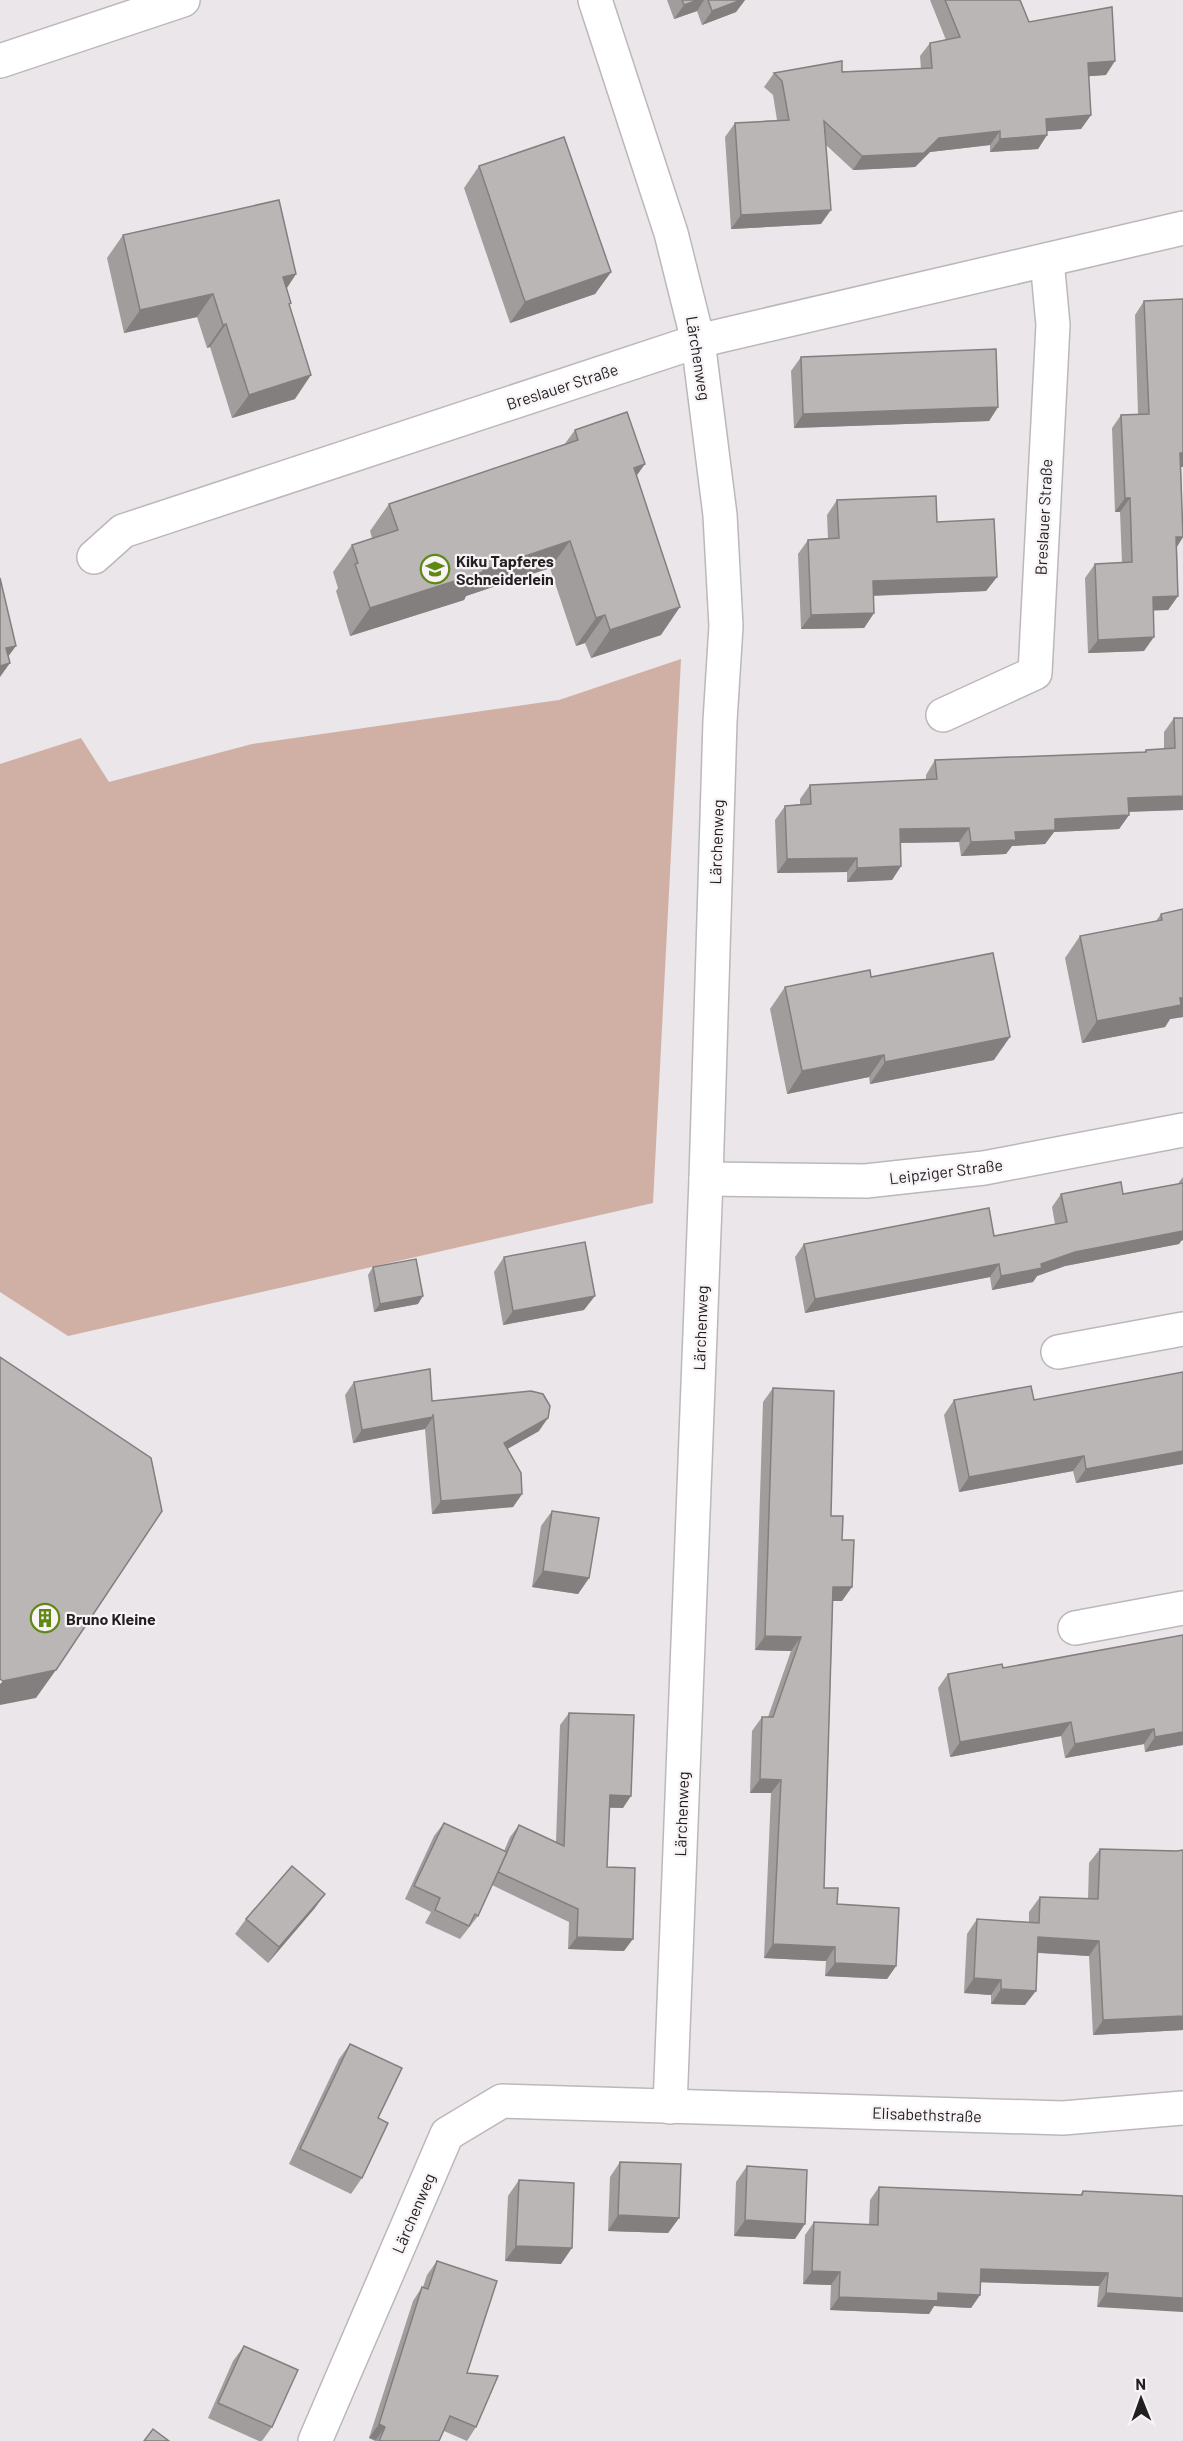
<svg xmlns="http://www.w3.org/2000/svg" width="1183" height="2441" font-family="Barlow,sans-serif">
	<rect width="100%" height="100%" fill="#ebe6e9"/>
	<path fill="#d0b0a5" d="M681 659 653 1203 68 1336 0 1292V764L81 738 109 782 252 744 559 700Z"/>
	<g fill="none" stroke-linecap="round" stroke-linejoin="round">
		<g stroke="#bcb8ba" stroke-width="36">
			<g id="minor">
				<path d="M595 0 671 233 698 341 720 515 726 626 720 721 706 1179 670 2107"/>
				<path d="M0 61 183 0"/>
				<path d="M94 557 123 531 698 341 1183 228"/>
				<path d="M943 715 1035 673 1053 325 1047 260"/>
				<path d="M706 1179 866 1181 984 1168 1183 1130"/>
				<path d="M1058 1352 1183 1329"/>
				<path d="M1075 1628 1183 1608"/>
				<path d="M315 2441 447 2134 502 2101 1063 2118 1183 2108"/>
			</g>
		</g>
		<use href="#minor" stroke="#fff" stroke-width="33"/>
	</g>
	<g fill="#a19d9d">
		<path d="M667 0H745L736 12 702 25 697 11 674 19Z"/>
		<path d="M930 0H1020L1029 22 1106 75 1088 76 1091 115 1081 129 1047 131V135L1038 149 990 152V145L930 152 915 167 853 170 826 145 821 224 731 229 725 137 735 123 777 120 773 95 764 87 774 73 921 69 920 56 930 43 946 40Z"/>
		<path d="M479 166 611 272 595 294 510 323 464 188Z"/>
		<path d="M123 235 296 274 287 288 289 306 295 399 232 418 210 347 207 348 197 317 124 333 107 258Z"/>
		<path d="M1144 301 1183 467H1181L1183 537 1177 547 1178 596 1168 610H1153L1144 651 1088 653 1085 578 1095 564 1122 563 1120 512H1115L1112 428 1121 415 1138 414 1135 315Z"/>
		<path d="M801 357 998 407 989 421 794 428 791 371Z"/>
		<path d="M575 430 637 476 661 635 591 658 585 643 576 646 550 568 466 596 464 600 350 636 336 591 338 588 333 572 352 545 372 538 370 531 389 504 564 445Z"/>
		<path d="M837 500 937 522 997 577 986 591 873 596 874 613 864 628 801 629 798 554 808 540 828 539 827 515Z"/>
		<path d="M1174 718 1183 810 1128 812 1129 815 1119 829 1054 832 1045 844 1012 846 1006 854 961 856 959 842 900 843 901 866 892 880 847 882V872L777 873 775 820 785 806 800 804V799L810 785 926 780V775L935 760 1144 752 1146 750 1164 749V732Z"/>
		<path d="M1183 909V1017L1170 1019 1165 1027 1082 1043 1065 958 1080 936 1156 921 1161 914Z"/>
		<path d="M871 977 994 1060 870 1084 869 1077 787 1094 770 1009 785 987Z"/>
		<path d="M1183 1177V1240L1181 1241 1179 1244 1065 1266 1037 1276 1033 1282 992 1290 990 1277 805 1313 795 1257 804 1244 994 1236 1055 1224 1052 1207 1061 1194H1123L1179 1184V1182Z"/>
		<path d="M504 1257 584 1310 503 1325 494 1272Z"/>
		<path d="M373 1267 418 1304 374 1312 368 1275Z"/>
		<path d="M1183 1372V1464L1076 1483 1073 1471 959 1492 944 1415 954 1400H1034Z"/>
		<path d="M354 1382 432 1401 539 1431 507 1449 522 1494 513 1507 432 1514 425 1429 353 1443 345 1395Z"/>
		<path d="M773 1388 831 1516 842 1601H833L824 1888 837 1904 896 1966 887 1979 825 1976 826 1961 764 1958 771 1793H750L752 1731 762 1717H768L791 1651 755 1650 763 1402Z"/>
		<path d="M552 1511 589 1578 578 1594 532 1587 541 1526Z"/>
		<path d="M1183 1635V1745L1145 1752 1144 1744 1065 1758 1061 1736 950 1757 938 1688 948 1674 1003 1668Z"/>
		<path d="M569 1713 623 1808H609L607 1867 624 1951 568 1949 569 1922 492 1885 478 1916 460 1939 425 1923 431 1912 405 1899 434 1836 444 1823 504 1851 510 1837 519 1825 556 1842 560 1725Z"/>
		<path d="M1100 1849 1183 2030 1093 2035 1089 1956 1038 1953 1025 2005 991 2004V1995L964 1993 967 1934 977 1919 1029 1922V1912L1040 1897 1088 1899 1089 1863Z"/>
		<path d="M325 1894 314 1909 268 1963 235 1934 246 1919Z"/>
		<path d="M350 2044 378 2118 362 2178 351 2194 289 2164 339 2059Z"/>
		<path d="M620 2162 679 2218 668 2233 608 2231 610 2177Z"/>
		<path d="M747 2166 795 2239 734 2236 736 2182Z"/>
		<path d="M519 2180 561 2264 505 2261 508 2196Z"/>
		<path d="M879 2187 1080 2195 1083 2191 1183 2196 1097 2307 1099 2286 981 2282 980 2295 971 2308 934 2306 929 2314 830 2310 831 2285 803 2284 805 2235 814 2222 869 2225 870 2200Z"/>
		<path d="M437 2261 467 2373 476 2427 467 2441 444 2431 439 2441H375L369 2438 413 2301 422 2287H423L427 2275Z"/>
		<path d="M244 2346 272 2427 262 2441H259L208 2418 233 2361Z"/>
	</g>
	<g fill="#837f7f">
		<path d="M698 0H704L697 11 674 19 684 5Z"/>
		<path d="M736 0H745L736 12 702 25 712 11Z"/>
		<path d="M1115 61 1106 75 1078 77 1088 63Z"/>
		<path d="M1091 115 1081 129 1036 132 1046 119Z"/>
		<path d="M1000 131 990 145 930 152 915 167 853 170 862 156 939 138Z"/>
		<path d="M1047 135 1038 149 990 152 1000 139Z"/>
		<path d="M831 210 821 224 731 229 741 215Z"/>
		<path d="M611 272 595 294 510 323 525 302Z"/>
		<path d="M296 274 280 298 283 277Z"/>
		<path d="M213 294 197 317 124 333 140 310Z"/>
		<path d="M226 324 210 347 207 348 223 325Z"/>
		<path d="M311 375 295 399 232 418 249 395Z"/>
		<path d="M998 407 989 421 794 428 803 414Z"/>
		<path d="M1180 453H1183V467H1171Z"/>
		<path d="M645 464 625 492 634 468Z"/>
		<path d="M1125 498H1130L1120 512H1115Z"/>
		<path d="M1176 537H1183L1174 551Z"/>
		<path d="M570 541 550 568 466 596 464 600 350 636 370 608Z"/>
		<path d="M997 577 986 591 862 596 873 581Z"/>
		<path d="M1178 596 1168 610 1143 611 1153 597Z"/>
		<path d="M680 607 661 635 591 658 610 630Z"/>
		<path d="M874 613 864 628 801 629 811 615Z"/>
		<path d="M605 615 585 643 576 646 596 618Z"/>
		<path d="M1154 637 1144 651 1088 653 1098 640Z"/>
		<path d="M16 646 2 665 10 663 0 677V657L6 648Z"/>
		<path d="M1183 796V810L1118 812 1128 798Z"/>
		<path d="M1129 815 1119 829 1054 832 1045 844 1012 846 1006 854 961 856 971 842 1015 832 1055 819Z"/>
		<path d="M969 828 959 842 890 843 900 829Z"/>
		<path d="M857 858 847 872 777 873 787 859Z"/>
		<path d="M901 866 892 880 847 882 857 868Z"/>
		<path d="M1180 998H1183V1017L1170 1019 1165 1027 1082 1043 1097 1021Z"/>
		<path d="M1010 1037 994 1060 870 1084 885 1062Z"/>
		<path d="M884 1055 869 1077 787 1094 802 1071Z"/>
		<path d="M1183 1231V1240L1181 1241 1179 1244 1065 1266 1037 1276 1033 1282 992 1290 1001 1276 1075 1252Z"/>
		<path d="M999 1264 990 1277 805 1313 815 1299Z"/>
		<path d="M423 1296 418 1304 374 1312 380 1304Z"/>
		<path d="M595 1296 584 1310 503 1325 513 1311Z"/>
		<path d="M433 1417 425 1429 353 1443 362 1430Z"/>
		<path d="M548 1418 539 1431 495 1456 504 1443Z"/>
		<path d="M1183 1451V1464L1076 1483 1086 1469Z"/>
		<path d="M1084 1456 1073 1471 959 1492 969 1477Z"/>
		<path d="M522 1494 513 1507 432 1514 441 1501Z"/>
		<path d="M543 1571 589 1578 578 1594 532 1587Z"/>
		<path d="M833 1587H852L842 1601H824Z"/>
		<path d="M765 1636 801 1637 791 1651 755 1650Z"/>
		<path d="M56 1670 36 1698 0 1705V1684L3 1681Z"/>
		<path d="M1071 1722 1061 1736 950 1757 960 1742Z"/>
		<path d="M1154 1729 1144 1744 1065 1758 1075 1744Z"/>
		<path d="M1183 1732V1745L1145 1752 1155 1737Z"/>
		<path d="M760 1779 781 1780 771 1793H750Z"/>
		<path d="M610 1795 631 1796 623 1808 601 1807Z"/>
		<path d="M325 1894 314 1909 268 1963 279 1947Z"/>
		<path d="M577 1937 633 1939 624 1951 568 1949Z"/>
		<path d="M1038 1937 1099 1941 1089 1956 1028 1952Z"/>
		<path d="M773 1944 835 1947 826 1961 764 1958Z"/>
		<path d="M835 1963 896 1966 887 1979 825 1976Z"/>
		<path d="M974 1978 1001 1980 991 1995 964 1993Z"/>
		<path d="M1001 1989 1036 1991 1025 2005 991 2004Z"/>
		<path d="M1183 2016V2030L1093 2035 1103 2020Z"/>
		<path d="M618 2215 679 2218 668 2233 608 2231Z"/>
		<path d="M745 2220 805 2224 795 2239 734 2236Z"/>
		<path d="M516 2246 572 2248 561 2264 505 2261Z"/>
		<path d="M981 2269 1108 2273 1099 2286 972 2282Z"/>
		<path d="M812 2271 840 2272 831 2285 803 2284Z"/>
		<path d="M938 2293 980 2295 971 2308 934 2306 929 2314 830 2310 839 2297Z"/>
		<path d="M1106 2293 1183 2298V2312L1097 2307Z"/>
		<path d="M379 2424 385 2427 376 2440 369 2438Z"/>
	</g>
	<g fill="#bbb6b6" stroke="#837f7f" stroke-width="1.5">
		<path d="M682 0H698L684 5Z"/>
		<path d="M708 0H741L712 11Z"/>
		<path d="M945 0H1020L1029 22 1112 7 1115 61 1088 63 1091 115 1046 119 1047 135 1000 139V131L939 138 924 153 862 156 824 121 831 210 741 215 735 123 789 120 782 81 774 73 842 61V72L932 68 930 43 960 37Z"/>
		<path d="M564 137 611 272 525 302 479 166Z"/>
		<path d="M279 200 296 274 283 277 291 303 289 304 311 375 249 395 226 324 223 325 213 294 140 310 123 235Z"/>
		<path d="M1183 299V453H1180L1183 537H1176L1178 596 1153 597 1154 637 1098 640 1095 564 1132 562 1130 498H1125L1121 415 1149 414 1144 301Z"/>
		<path d="M996 349 998 407 803 414 801 357Z"/>
		<path d="M627 412 645 464 634 468 680 607 610 630 605 615 596 618 570 541 483 570V572L370 608 355 564 358 563 352 545 398 530 389 504 578 440 575 430Z"/>
		<path d="M936 496 937 522 994 519 997 577 873 581 874 613 811 615 808 540 839 538 837 500Z"/>
		<path d="M0 578 16 646 6 648 10 663 0 666Z"/>
		<path d="M1174 718H1183V796L1128 798 1129 815 1055 819V830L1015 832 1016 840 971 842 969 828 900 829 901 866 857 868V858L787 859 785 806 811 804 810 785 937 779 935 760 1146 752V750L1175 748Z"/>
		<path d="M1183 909V998H1180L1181 1005 1097 1021 1080 936 1162 920 1161 914Z"/>
		<path d="M993 953 1010 1037 885 1062 884 1055 802 1071 785 987 870 970 871 977Z"/>
		<path d="M1121 1182 1123 1194 1183 1183V1231L1075 1252 1041 1264 1042 1268 1001 1276 999 1264 815 1299 804 1244 989 1208 994 1236 1067 1222 1061 1194Z"/>
		<path d="M585 1242 595 1296 513 1311 504 1257Z"/>
		<path d="M416 1259 423 1296 380 1304 373 1267Z"/>
		<path d="M0 1357 151 1458 162 1511 56 1670 3 1681 0 1679Z"/>
		<path d="M430 1369 432 1401 531 1391 543 1394 550 1406 548 1418 504 1443 521 1473 522 1494 441 1501 433 1414V1417L362 1430 354 1382Z"/>
		<path d="M1183 1372V1451L1086 1469 1084 1456 969 1477 954 1400 1031 1386 1034 1400Z"/>
		<path d="M773 1388 834 1391 831 1516H843L842 1540H854L852 1587H833L824 1888H838L837 1904 899 1908 896 1966 835 1963V1947L773 1944 781 1780 760 1779 762 1717H773L801 1637 765 1636Z"/>
		<path d="M552 1511 599 1518 589 1578 543 1571Z"/>
		<path d="M1183 1635V1732L1155 1737 1154 1729 1075 1744 1071 1722 960 1742 948 1674 1002 1664 1003 1668Z"/>
		<path d="M569 1713 634 1715 631 1796 610 1795 607 1867 635 1868 633 1939 577 1937 578 1909 498 1872 519 1825 564 1846Z"/>
		<path d="M444 1823 507 1852 478 1916 475 1914 469 1926 435 1910 440 1898 414 1886Z"/>
		<path d="M1100 1849 1177 1851 1183 1850V2016L1103 2020 1099 1941 1038 1937 1036 1991 1001 1989V1980L974 1978 977 1919 1039 1923 1040 1897 1098 1899Z"/>
		<path d="M292 1866 325 1894 279 1947 246 1919Z"/>
		<path d="M350 2044 402 2068 378 2118 388 2123 362 2178 300 2149Z"/>
		<path d="M620 2162 681 2164 679 2218 618 2215Z"/>
		<path d="M747 2166 807 2170 805 2224 745 2220Z"/>
		<path d="M519 2180 574 2183 572 2248 516 2246Z"/>
		<path d="M879 2187 1082 2195 1083 2191 1183 2196V2298L1106 2293 1108 2273 981 2269 980 2295 938 2293V2301L839 2297 840 2272 812 2271 814 2222 878 2225Z"/>
		<path d="M437 2261 497 2281 467 2373 498 2376 476 2427 450 2416 439 2441H379L385 2427 379 2424 422 2287 428 2289Z"/>
		<path d="M244 2346 298 2370 272 2427 218 2403Z"/>
		<path d="M153 2429 169 2441H144Z"/>
	</g>
	<defs>
		<g id="school-ring" transform="scale(1.5)"><circle r="9.5" fill="#f8f3f6" stroke="#5f8814" stroke-width="1.5"/><path d="M0-5L7-2L0 1L-7-2ZM-4 1L0 2.5L4 1V4Q0 6-4 4Z" fill="#5f8814"/></g>
		<g id="building-ring" transform="scale(1.5)"><circle r="9.5" fill="#f8f3f6" stroke="#5f8814" stroke-width="1.5"/><path d="M-4-6H4V6H1V3H-1V6H-4ZM-2.5-4.3h1.7v1.8h-1.7ZM.8-4.3h1.7v1.8H.8ZM-2.5-1h1.7V.8h-1.7ZM.8-1h1.7V.8H.8Z" fill="#5f8814"/></g>
	</defs>
	<g fill-rule="evenodd">
		<use href="#school-ring" x="435" y="569"/>
		<use href="#building-ring" x="45" y="1618"/>
	</g>
	<g text-anchor="middle" dominant-baseline="central" stroke-width="4.5" stroke-linejoin="round" paint-order="stroke">
		<g font-size="16" fill="#211f20" stroke="#f8f3f6">
			<text transform="translate(699 358) rotate(81)">Lärchenweg</text>
			<text transform="translate(562 386) rotate(-18)">Breslauer Straße</text>
			<text transform="translate(1043 517) rotate(-87)">Breslauer Straße</text>
			<text transform="translate(716 842) rotate(-88)">Lärchenweg</text>
			<text transform="translate(946 1171) rotate(-7)">Leipziger Straße</text>
			<text transform="translate(700 1328) rotate(-88)">Lärchenweg</text>
			<text transform="translate(681 1814) rotate(-88)">Lärchenweg</text>
			<text transform="translate(927 2114) rotate(2)">Elisabethstraße</text>
			<text transform="translate(413 2213) rotate(-67)">Lärchenweg</text>
		</g>
		<g font-size="16" font-weight="bold" fill="#211f20" stroke="#f8f3f6" text-anchor="start">
			<text x="456" y="560">Kiku Tapferes<tspan x="456" dy="18">Schneiderlein</tspan></text>
			<text x="66" y="1618">Bruno Kleine</text>
		</g>
	</g>
	<g transform="translate(1141 2399) rotate(359)" stroke="#f8f3f6" stroke-width="4.5" paint-order="stroke">
	<path d="M0-4.5L10 22L0 15L-10 22Z" fill="#211f20"/>
	<text y="-9" font-size="16" font-weight="bold" text-anchor="middle" fill="#211f20">N</text>
	</g>
</svg>
